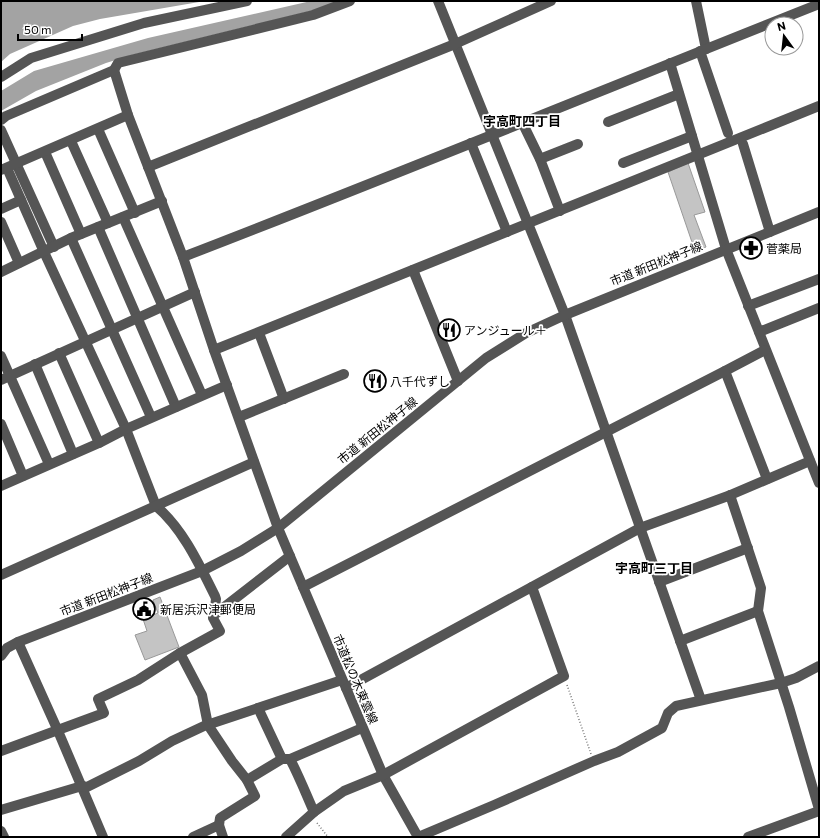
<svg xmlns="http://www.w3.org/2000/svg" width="820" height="838" font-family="Commissioner,'Noto Sans JP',sans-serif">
	<rect width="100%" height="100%" fill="#fff"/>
	<g fill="#a3a3a3">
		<path d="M1 1H205L100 19 73 26 10 54 1 62Z"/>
		<path d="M311 1H341L323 8 132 55 106 63 36 91 1 111V91L34 71 148 38Z"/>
	</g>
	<g fill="#c4c4c4" stroke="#999">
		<path d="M688 163 705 212 694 215 706 247 695 251 668 172Z"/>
		<path d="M160 597 179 647 145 660 135 635 147 631 143 619 158 613 153 600Z"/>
		<path d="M149 600 153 611 146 613 147 616 140 618 135 605Z"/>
	</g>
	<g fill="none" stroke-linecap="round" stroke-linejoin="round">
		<g stroke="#777" stroke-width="1.5" stroke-dasharray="1 2" stroke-linecap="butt">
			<path d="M567 685 591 754"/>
			<path d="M317 823 328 837"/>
		</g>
		<g stroke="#555" stroke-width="10">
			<path d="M438 1 565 315 701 700"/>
			<path d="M696 1 706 49"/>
			<path d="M700 51 728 133"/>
			<path d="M670 63 726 249 819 483"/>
			<path d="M114 70 128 115 183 257 214 350 278 528 383 775 418 837"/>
			<path d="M1 77 31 58 102 36 144 23 247 1"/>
			<path d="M1 120 6 116 114 70 118 63 313 15 350 1"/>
			<path d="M522 122 540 159 560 211"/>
			<path d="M608 122 679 94"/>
			<path d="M98 129 135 213"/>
			<path d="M1 130 54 247"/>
			<path d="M71 141 108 223"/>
			<path d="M471 143 507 232"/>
			<path d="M743 144 770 232"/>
			<path d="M45 152 81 234"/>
			<path d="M540 159 578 144"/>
			<path d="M623 163 692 136"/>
			<path d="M148 167 455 44 551 1"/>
			<path d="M7 168 44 252 126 429 156 506C183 529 199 564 215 596L216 599 214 615"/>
			<path d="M1 170 128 115"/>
			<path d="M1 209 21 200"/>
			<path d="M123 217 202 395"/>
			<path d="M1 222 19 263"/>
			<path d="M98 227 176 407"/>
			<path d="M71 238 151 417"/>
			<path d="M183 257C396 175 607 88 819 4"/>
			<path d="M413 270 458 381"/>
			<path d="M1 272 71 238 162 201"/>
			<path d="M748 306 819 279"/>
			<path d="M759 332 819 308"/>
			<path d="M259 333 284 399"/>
			<path d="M214 350 819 106"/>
			<path d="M765 350 725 371 767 479"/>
			<path d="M59 353 99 443"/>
			<path d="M1 356 49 464"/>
			<path d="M35 364 73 454"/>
			<path d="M1 380 195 292"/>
			<path d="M239 417 344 374"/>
			<path d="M1 424 23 476"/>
			<path d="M1 486 99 443 126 429 227 385"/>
			<path d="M730 495 761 588 758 611 789 707 819 809"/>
			<path d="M1 575 254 462"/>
			<path d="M659 582 748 548"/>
			<path d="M303 587 725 371"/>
			<path d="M680 641 758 611"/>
			<path d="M18 642 58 731 103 837"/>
			<path d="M180 653 202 695 208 725 232 761 247 780 282 759"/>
			<path d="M1 656 7 648 18 642 202 571 241 551 278 528 486 358 526 333 565 315 819 212"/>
			<path d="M346 688 640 528 728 496 810 461"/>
			<path d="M258 708 282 759H290C299 776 306 794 314 812"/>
			<path d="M1 751 104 713 98 699 138 680 180 653 220 631 213 618 214 615 290 556"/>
			<path d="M290 759 362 728"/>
			<path d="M1 810 82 786 87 787 139 761 172 741 204 726 342 680"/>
			<path d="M219 825 220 818 255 796 247 780"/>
			<path d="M1 831 4 837"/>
			<path d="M193 837 219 825 223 837"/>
			<path d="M286 837 314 812 344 791 383 775 564 676 532 587"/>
			<path d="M418 837 494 805 594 761 618 752 662 728 668 713 676 706 781 683 796 678 819 666"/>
			<path d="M748 837 819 811"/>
		</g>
	</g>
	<defs>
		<g id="pharmacy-ring" transform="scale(1.15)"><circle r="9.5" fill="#fff" stroke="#000" stroke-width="1.5"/><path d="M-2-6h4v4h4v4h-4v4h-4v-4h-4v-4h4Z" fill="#000"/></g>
		<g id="restaurant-ring" transform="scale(1.15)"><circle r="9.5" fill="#fff" stroke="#000" stroke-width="1.5"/><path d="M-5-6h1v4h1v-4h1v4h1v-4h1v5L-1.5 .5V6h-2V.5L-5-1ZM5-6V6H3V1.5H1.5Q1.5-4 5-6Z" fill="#000"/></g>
		<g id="civic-ring" transform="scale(1.15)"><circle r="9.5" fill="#fff" stroke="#000" stroke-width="1.5"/><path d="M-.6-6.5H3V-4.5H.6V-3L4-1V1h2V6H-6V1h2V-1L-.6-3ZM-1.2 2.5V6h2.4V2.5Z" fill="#000"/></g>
	</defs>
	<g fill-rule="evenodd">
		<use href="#pharmacy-ring" x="751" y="248"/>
		<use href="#restaurant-ring" x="449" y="330"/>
		<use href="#restaurant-ring" x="375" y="381"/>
		<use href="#civic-ring" x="144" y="609"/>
	</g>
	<g text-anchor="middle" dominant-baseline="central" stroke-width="3.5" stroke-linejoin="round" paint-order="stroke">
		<g font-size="12" fill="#000" stroke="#fff" text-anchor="start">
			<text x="766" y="248">菅薬局</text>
			<text x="464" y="330">アンジュール＋</text>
			<text x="390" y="381">八千代ずし</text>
			<text x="160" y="609">新居浜沢津郵便局</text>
		</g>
		<g font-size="12" fill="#000" stroke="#fff">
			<text transform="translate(656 263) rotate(-22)">市道 新田松神子線</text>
			<text transform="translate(377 430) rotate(-39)">市道 新田松神子線</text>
			<text transform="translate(106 594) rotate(-21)">市道 新田松神子線</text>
			<text transform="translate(356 679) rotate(67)">市道松の木東雲線</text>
		</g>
		<g font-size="13" font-weight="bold" fill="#000" stroke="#fff">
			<text x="522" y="121">宇高町四丁目</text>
			<text x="654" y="568">宇高町三丁目</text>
		</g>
	</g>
	<rect width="820" height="838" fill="none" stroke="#000000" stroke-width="4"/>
	<g transform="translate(784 36) rotate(345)"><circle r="19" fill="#ffffff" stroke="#999999"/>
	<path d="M0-3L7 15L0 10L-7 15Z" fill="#000000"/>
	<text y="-6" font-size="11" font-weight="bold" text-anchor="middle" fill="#000000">N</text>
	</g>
	<path d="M18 34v6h64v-6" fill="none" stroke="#000000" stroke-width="2"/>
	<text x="24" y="34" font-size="12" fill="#000000" stroke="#ffffff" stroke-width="3" paint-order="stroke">50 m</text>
</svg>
